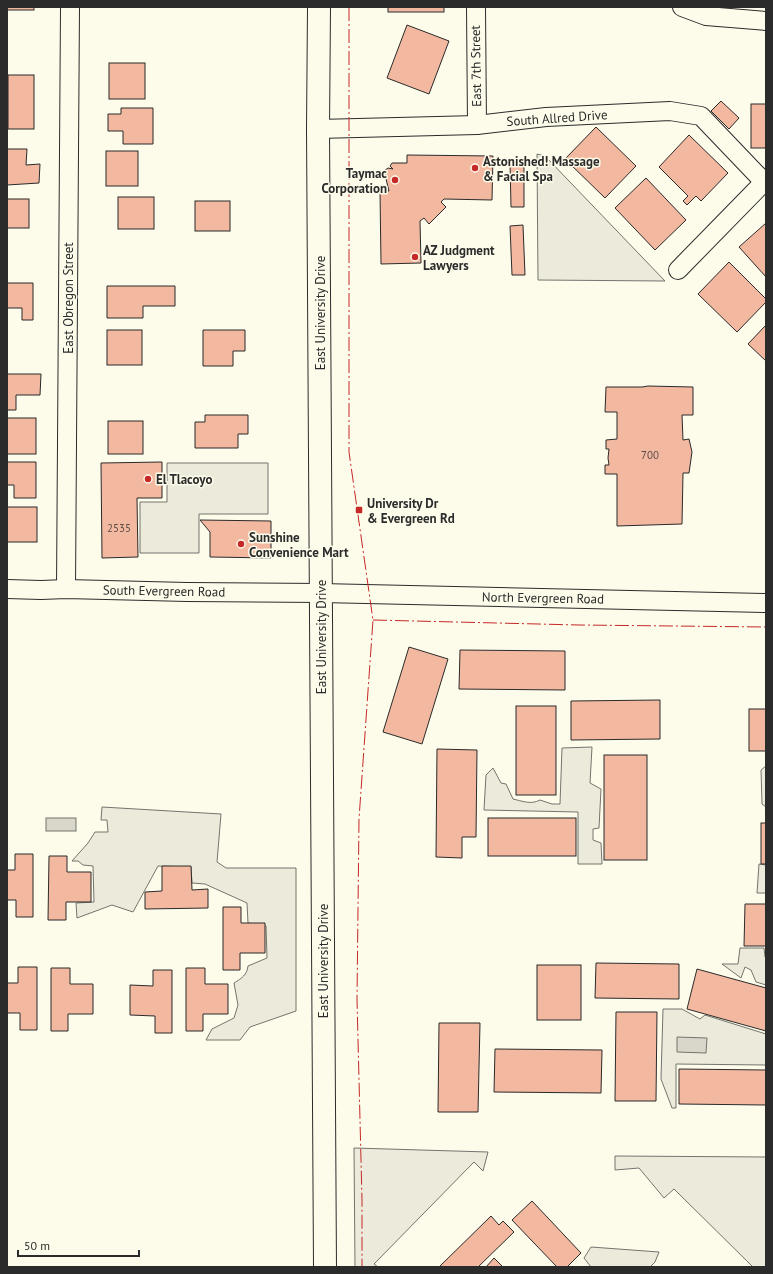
<svg xmlns="http://www.w3.org/2000/svg" width="773" height="1274" font-family="'PT Sans',sans-serif">
	<rect width="100%" height="100%" fill="#fdfbea"/>
	<g fill="#ecebdb" stroke="#74746e">
		<path d="M537 154 545 156 665 281 538 280Z"/>
		<path d="M592 747 590 783 601 789 599 828 593 829V840L601 843 602 864H578V812L484 810 486 775 493 768 501 783 506 784 513 799C522 801 531 805 540 800L552 804H560L562 748Z"/>
		<path d="M766 766V807L762 804 761 770Z"/>
		<path d="M102 807 221 814 217 862 226 868H296V1011L250 1027 240 1040H206L212 1029 234 1018 238 1005 234 983C242 978 247 975 248 966L267 958 266 926 248 923 247 903 205 884 192 883 191 867 158 866 133 912 112 905 77 918 76 903 94 902 93 866 83 865 78 861H72L88 843 95 832H108L107 820H101Z"/>
		<path d="M759 864 766 865V893H757Z"/>
		<path d="M740 948H764L765 957 766 958V985L756 982 751 970 745 967 741 978 722 964H738Z"/>
		<path d="M663 1009H682L700 1019 705 1015 766 1034V1065L676 1064V1108H672L661 1079Z"/>
		<path d="M354 1148 488 1152 483 1171 474 1162 374 1264 378 1267H355Z"/>
		<path d="M615 1156 766 1157V1267H753L674 1189 664 1198 639 1168 615 1170Z"/>
		<path d="M591 1247 659 1252 655 1262 650 1267H591L584 1258Z"/>
	</g>
	<path fill="#eceadb" stroke="#74746e" d="M167 463H268V514H199V553H140V502H167Z"/>
	<g fill="#d8d7c9" stroke="#74746e">
		<rect x="46" y="818" width="30" height="13"/>
		<path d="M677 1037 707 1038 706 1053 677 1052Z"/>
	</g>
	<g fill="#f2b8a0" stroke="#2b2b2b">
		<rect x="7" y="7" width="27" height="3"/>
		<rect x="388" y="7" width="56" height="5"/>
		<path d="M407 25 449 41 429 94 387 78Z"/>
		<rect x="109" y="63" width="36" height="36"/>
		<rect x="8" y="75" width="26" height="54"/>
		<path d="M721 101 739 118 729 129 711 111Z"/>
		<rect x="751" y="104" width="15" height="44"/>
		<path d="M121 108H153V144H123V131H108V114H121Z"/>
		<path d="M596 127 636 166 605 198 565 159Z"/>
		<path d="M689 135 728 173 701 201 696 196 687 205 683 201 688 196 659 167Z"/>
		<path d="M7 149H27L26 165 40 164 39 183 7 185Z"/>
		<rect x="106" y="151" width="32" height="35"/>
		<path d="M407 155 493 156 492 200 444 199 441 202 446 207 429 224 424 218 420 221 421 263 381 264 380 191H389L384 171 388 168 393 169 390 166 392 163H407Z"/>
		<path d="M510 163H524V207H511Z"/>
		<path d="M646 178 686 220 655 250 615 208Z"/>
		<rect x="118" y="197" width="36" height="32"/>
		<rect x="7" y="199" width="22" height="29"/>
		<rect x="195" y="201" width="35" height="30"/>
		<path d="M766 223V277L739 247Z"/>
		<path d="M523 225 525 275H512L510 226Z"/>
		<path d="M729 262 766 299V302L737 332 698 294Z"/>
		<path d="M7 283H33V320H22V308H7Z"/>
		<path d="M107 286H175V306H143V318H107Z"/>
		<path d="M766 325V361L748 344Z"/>
		<rect x="107" y="330" width="35" height="35"/>
		<path d="M203 330H245V351H233V366H203Z"/>
		<path d="M7 374H41L40 395H16V410H7Z"/>
		<path d="M648 386 693 387V415H682L683 440 689 439 692 452 689 473H683L682 524 617 526V474H605V465H609L608 458 609 449H606V440L617 439V412H605L606 387H642Z"/>
		<path d="M205 415H248V434H238V448H195V422H205Z"/>
		<rect x="7" y="418" width="29" height="36"/>
		<rect x="108" y="421" width="35" height="33"/>
		<path d="M7 462H36V498H14V485H7Z"/>
		<path d="M162 462V498H137L138 557 102 558 101 463Z"/>
		<rect x="7" y="507" width="30" height="35"/>
		<path d="M200 520 271 521V558L210 557V532Z"/>
		<path d="M409 647 448 659 422 744 383 732Z"/>
		<path d="M460 650 565 651V690L459 689Z"/>
		<path d="M660 700V739L571 740V701Z"/>
		<rect x="516" y="706" width="40" height="89"/>
		<rect x="749" y="709" width="17" height="42"/>
		<path d="M437 749 477 750 476 837H462V858L436 857Z"/>
		<rect x="604" y="755" width="43" height="105"/>
		<rect x="488" y="818" width="88" height="38"/>
		<rect x="761" y="823" width="5" height="41"/>
		<path d="M15 854H33V917H16V900H7V870H15Z"/>
		<path d="M49 856H67V872H91V902H66V920H48Z"/>
		<path d="M162 866H191L192 890 208 889V908L145 909V892L162 891Z"/>
		<path d="M745 904H766V946H744Z"/>
		<path d="M223 907H241V923H265V953H240V970H223Z"/>
		<path d="M596 963 679 964V999L595 998Z"/>
		<rect x="537" y="965" width="44" height="55"/>
		<path d="M18 967H37V1030H20V1013H7V983H18Z"/>
		<path d="M51 968H70V984H93V1014H68V1031H51Z"/>
		<path d="M186 968H205V984H228V1014H203V1031H186Z"/>
		<path d="M697 969 766 988V1031L687 1009Z"/>
		<path d="M153 970H172V1033H155V1016L130 1015V985L153 986Z"/>
		<path d="M616 1012H657L656 1101H615Z"/>
		<path d="M439 1023H480L478 1112H438Z"/>
		<path d="M495 1049 602 1050 601 1093 494 1092Z"/>
		<path d="M679 1069 766 1070V1105L679 1104Z"/>
		<path d="M532 1201 581 1253 567 1267H557L512 1220Z"/>
		<path d="M491 1216 499 1225 503 1221 514 1232 478 1267H439Z"/>
		<path d="M494 1258 503 1267H486Z"/>
	</g>
	<g fill="none" stroke-linecap="round" stroke-linejoin="round">
		<g stroke="#2b2b2b" stroke-width="20">
			<g id="minor">
				<path d="M476 7 477 125"/>
				<path d="M682 7 706 16 766 21"/>
				<path d="M318 129 477 125 546 117 670 111 701 116 766 184"/>
				<path d="M678 270 764 182"/>
				<path d="M7 589 41 590 66 589 187 592 321 593 766 603"/>
				<path d="M66 589 70 7"/>
			</g>
		</g>
		<g stroke="#2b2b2b" stroke-width="24">
			<path id="major" d="M319 7 318 129 325 1267"/>
		</g>
		<use href="#minor" stroke="#fdfbea" stroke-width="18"/>
		<use href="#major" stroke="#fdfbea" stroke-width="22"/>
		<g stroke="#c62828" stroke-width="1" stroke-dasharray="14 3 2 3" stroke-linecap="butt">
			<path d="M349 7V452L373 620 359 819 357 999 362 1200V1267"/>
			<path d="M373 620 579 625 766 627"/>
		</g>
	</g>
	<g fill="#c62828" stroke="#fdfbea" stroke-width="1.5">
		<circle cx="475" cy="168" r="4"/>
		<circle cx="395" cy="180" r="4"/>
		<circle cx="415" cy="257" r="4"/>
		<circle cx="148" cy="479" r="4"/>
		<rect x="355" y="506" width="8" height="8" rx="2"/>
		<circle cx="241" cy="544" r="4"/>
	</g>
	<g text-anchor="middle" dominant-baseline="central" stroke-width="3" stroke-linejoin="round" paint-order="stroke">
		<g font-size="11" fill="#5d4e48">
			<text x="650" y="455">700</text>
			<text x="119" y="528">2535</text>
		</g>
		<g font-size="13" fill="#2b2b2b" stroke="#fdfbea">
			<text transform="translate(476 66) rotate(-91)">East 7th Street</text>
			<text transform="translate(557 118) rotate(-4)">South Allred Drive</text>
			<text transform="translate(68 298) rotate(-90)">East Obregon Street</text>
			<text transform="translate(320 313) rotate(-90)">East University Drive</text>
			<text transform="translate(164 591) rotate(1)">South Evergreen Road</text>
			<text transform="translate(543 598) rotate(1)">North Evergreen Road</text>
			<text transform="translate(321 637) rotate(-90)">East University Drive</text>
			<text transform="translate(323 961) rotate(-90)">East University Drive</text>
		</g>
		<g font-size="13" font-weight="bold" fill="#2b2b2b" stroke="#fdfbea" text-anchor="start">
			<text x="483" y="161">Astonished! Massage<tspan x="483" dy="15">&amp; Facial Spa</tspan></text>
			<text x="387" y="173" text-anchor="end">Taymac<tspan x="387" dy="15">Corporation</tspan></text>
			<text x="423" y="250">AZ Judgment<tspan x="423" dy="15">Lawyers</tspan></text>
			<text x="156" y="479">El Tlacoyo</text>
			<text x="367" y="503">University Dr<tspan x="367" dy="15">&amp; Evergreen Rd</tspan></text>
			<text x="249" y="537">Sunshine<tspan x="249" dy="15">Convenience Mart</tspan></text>
		</g>
	</g>
	<rect width="773" height="1274" fill="none" stroke="#2b2b2b" stroke-width="16"/>
	<path d="M18 1250v6h121v-6" fill="none" stroke="#2b2b2b" stroke-width="2"/>
	<text x="24" y="1250" font-size="12" fill="#2b2b2b" stroke="#fdfbea" stroke-width="3" paint-order="stroke">50 m</text>
</svg>
